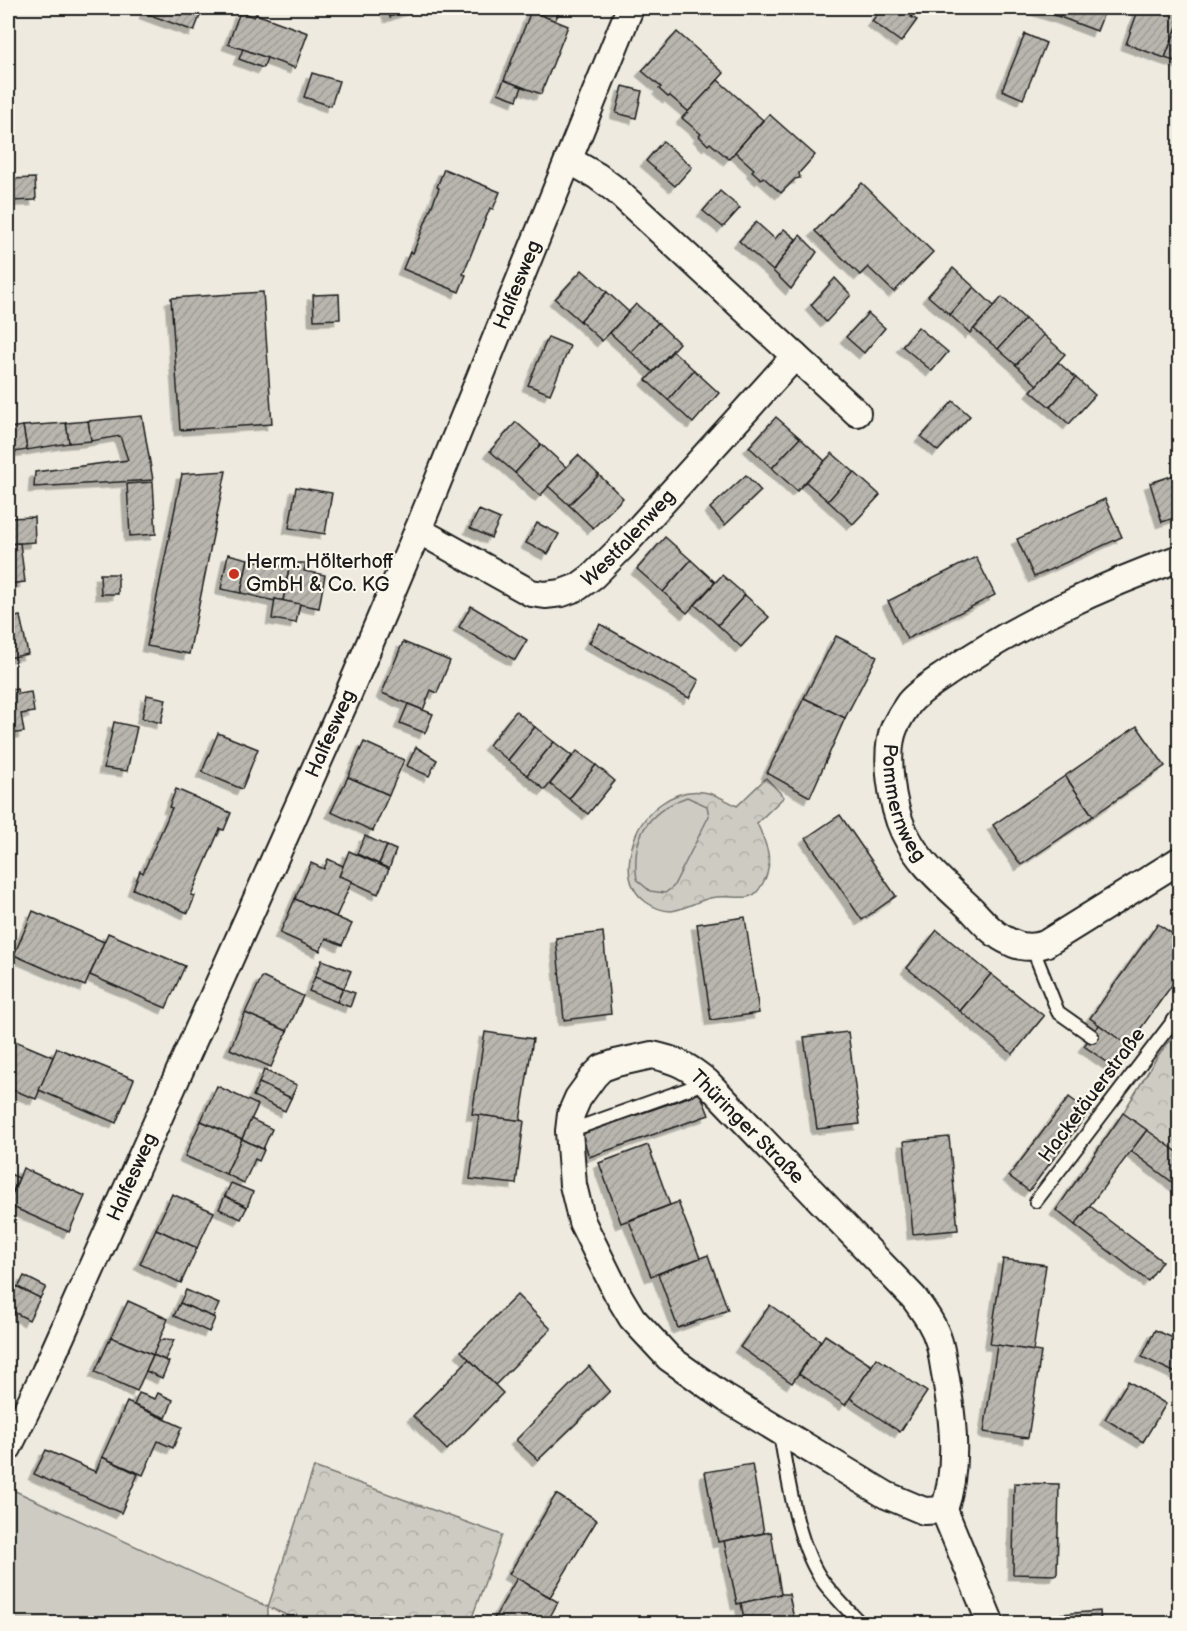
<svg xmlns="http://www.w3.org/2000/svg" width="1187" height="1631" font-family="'Balsamiq Sans',sans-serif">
	<defs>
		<pattern id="forest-crowns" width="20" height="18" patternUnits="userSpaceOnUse" patternTransform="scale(1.5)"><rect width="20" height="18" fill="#ceccc2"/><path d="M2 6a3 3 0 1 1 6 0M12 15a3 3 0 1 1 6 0" fill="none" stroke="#b0afa6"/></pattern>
		<pattern id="building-hatch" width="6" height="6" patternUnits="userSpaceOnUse" patternTransform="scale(1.5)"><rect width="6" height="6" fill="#b9b6af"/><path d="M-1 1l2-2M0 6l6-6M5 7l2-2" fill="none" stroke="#9e9c96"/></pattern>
		<filter id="shadow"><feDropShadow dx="-5.5" dy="5.5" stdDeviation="0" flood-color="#0004"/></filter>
	</defs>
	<rect width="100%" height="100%" fill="#eeeadf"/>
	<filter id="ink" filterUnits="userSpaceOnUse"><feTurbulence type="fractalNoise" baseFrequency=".0167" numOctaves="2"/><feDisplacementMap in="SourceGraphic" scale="12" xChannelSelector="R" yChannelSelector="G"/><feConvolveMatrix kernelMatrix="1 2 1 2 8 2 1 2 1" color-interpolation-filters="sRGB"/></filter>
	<g filter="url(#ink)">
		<g fill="url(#forest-crowns)" stroke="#75746f" stroke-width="1.5">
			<path d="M766 778 784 797 757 823C766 843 775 862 763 883 759 890 755 896 747 897 734 898 722 895 710 898 697 901 685 909 671 911 662 911 653 907 646 902 625 887 627 862 634 840 643 812 673 788 703 792 715 793 727 801 737 806Z"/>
			<path d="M1179 1028V1154L1123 1113 1157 1057Z"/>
			<path d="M314 1467 502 1535 470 1623H305L268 1607Z"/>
		</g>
		<g fill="#ceccc2" stroke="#75746f" stroke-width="1.5">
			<path d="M687 797 707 806 709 816 673 887 665 893 650 891 637 880C631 838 646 812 687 797Z"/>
			<path d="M13 1490 268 1607V1623H8V1498Z"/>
		</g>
		<g fill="url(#building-hatch)" stroke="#1c1c1c" stroke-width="1.5" filter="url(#shadow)">
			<path d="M147 8H203L194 31 145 13Z"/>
			<path d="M386 8H415L390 17Z"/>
			<path d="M533 8H561L555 21 531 11Z"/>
			<path d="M882 8H918L911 17 917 20 901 42 872 21Z"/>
			<path d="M1032 8H1064L1060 17Z"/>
			<path d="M1064 8H1106L1097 31 1060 17Z"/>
			<path d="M1139 8H1173L1180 10V19L1165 58 1126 44Z"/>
			<path d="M531 11 568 26 541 94 504 80Z"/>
			<path d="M240 12 254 17 256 14 308 33 295 68 228 44Z"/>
			<path d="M1180 19V63L1165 58Z"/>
			<path d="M677 32 724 73 689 112 670 96 668 97 659 89 661 87 642 71Z"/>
			<path d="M1025 34 1046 43 1023 99 1002 90Z"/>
			<path d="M243 49 267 58 263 68 239 59Z"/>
			<path d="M312 73 339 81 331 106 304 97Z"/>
			<path d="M504 80 522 87 517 100 498 93Z"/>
			<path d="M718 80 763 120 729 159 710 143 708 145 699 136 701 134 682 118Z"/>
			<path d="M623 86 642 91 636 118 616 113Z"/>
			<path d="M769 114 815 155 799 173 800 178 795 179 781 193 763 177 761 179 752 171 754 169 735 152Z"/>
			<path d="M663 141 692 167 675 186 646 161Z"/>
			<path d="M444 169 500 192 493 209 490 208 463 274 466 275 459 292 403 269 410 252 413 253 439 188 437 187Z"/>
			<path d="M35 178 36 200 10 201 9 179Z"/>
			<path d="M862 183 933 252 894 292 868 267 860 275 815 231Z"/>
			<path d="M720 191 740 208 723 227 703 211Z"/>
			<path d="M756 222 775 239 784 229 796 239 773 271 739 241Z"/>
			<path d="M800 235 817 252 791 289 773 271Z"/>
			<path d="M953 268 974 287 950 315 928 296Z"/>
			<path d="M582 270 607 292 580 321 555 299Z"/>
			<path d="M835 278 851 295 826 322 811 305Z"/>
			<path d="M974 287 994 306 970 333 950 315Z"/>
			<path d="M263 292 272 424 180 430 171 298Z"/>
			<path d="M607 292 629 312 602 341 580 321Z"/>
			<path d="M339 294 340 319 314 320 313 295Z"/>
			<path d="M1002 297 1025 319 998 349 974 329Z"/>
			<path d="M636 304 658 323 631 352 610 333Z"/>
			<path d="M868 313 885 328 864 353 846 337Z"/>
			<path d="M1025 319 1044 335 1016 365 998 349Z"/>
			<path d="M658 323 679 343 653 372 631 352Z"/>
			<path d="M918 327 948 352 932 371 902 346Z"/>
			<path d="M1044 335 1065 354 1037 385 1016 365Z"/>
			<path d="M548 337 570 346 550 394 528 385Z"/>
			<path d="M673 351 694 370 668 400 646 380Z"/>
			<path d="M1058 362 1076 378 1050 407 1031 391Z"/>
			<path d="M694 370 719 393 693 423 668 400Z"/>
			<path d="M1076 378 1095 395 1069 424 1050 407Z"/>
			<path d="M953 401 970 416 938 451 921 437Z"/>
			<path d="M142 416 153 480 34 487 35 472 128 460 120 436 91 441 88 421Z"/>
			<path d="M776 417 800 438 772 468 749 447Z"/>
			<path d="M88 421 91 441 69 443 66 423Z"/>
			<path d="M516 422 541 444 515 473 490 451Z"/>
			<path d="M66 423 69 443 27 450 23 426Z"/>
			<path d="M23 426 27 450 8 453V428Z"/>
			<path d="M800 438 825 461 797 491 772 468Z"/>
			<path d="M541 444 566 467 540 496 515 473Z"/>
			<path d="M832 453 854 472 828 501 806 482Z"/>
			<path d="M578 455 599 475 569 505 548 486Z"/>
			<path d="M226 471 189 654 147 646 182 474Z"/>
			<path d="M854 472 880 495 853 524 828 501Z"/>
			<path d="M1180 473V516L1162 522 1150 483Z"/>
			<path d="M599 475 623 498 593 528 569 505Z"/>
			<path d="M746 475 761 491 725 525 710 508Z"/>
			<path d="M153 482 156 534 130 536 127 484Z"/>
			<path d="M296 487 332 493 325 534 289 528Z"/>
			<path d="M1105 499 1122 537 1034 577 1017 539Z"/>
			<path d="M479 510 500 519 491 538 470 528Z"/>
			<path d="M34 517 35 542 8 544V518Z"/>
			<path d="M537 523 559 534 548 554 526 543Z"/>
			<path d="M665 537 691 560 663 592 637 569Z"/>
			<path d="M20 543 25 582 9 584 10 592H8V544Z"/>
			<path d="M228 554 248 559 241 593 221 589Z"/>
			<path d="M976 557 995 595 907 639 888 601Z"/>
			<path d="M248 559 289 568 283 601 275 599V601L241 593Z"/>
			<path d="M691 560 715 582 687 613 663 592Z"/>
			<path d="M290 563H306L304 571 325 575 319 608 283 601Z"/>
			<path d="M100 574H118V594H101Z"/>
			<path d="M722 575 745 595 718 625 695 605Z"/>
			<path d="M745 595 769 617 741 647 718 625Z"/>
			<path d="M275 599 300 604 296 623 272 619Z"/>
			<path d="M471 606 527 640 515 660 459 627Z"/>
			<path d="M20 616 28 654 8 658V619Z"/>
			<path d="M600 624 699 680 689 698 589 643Z"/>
			<path d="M836 636 877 656 845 718 804 698Z"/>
			<path d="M403 642 450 661 437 693 431 690 423 710 382 693Z"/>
			<path d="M17 689 18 694 31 692 34 712 21 714 24 732 8 734V690Z"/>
			<path d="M147 695 166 699 161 723 142 718Z"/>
			<path d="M804 698 845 718 810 797 767 773Z"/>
			<path d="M408 704 433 714 425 733 400 723Z"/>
			<path d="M516 711 535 727 508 760 489 745Z"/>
			<path d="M114 722 137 727 127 771 104 768Z"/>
			<path d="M1137 726 1165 766 1093 816 1065 776Z"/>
			<path d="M535 727 554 742 527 775 508 760Z"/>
			<path d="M218 733 258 749 242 789 202 772Z"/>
			<path d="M364 742 404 760 389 795 348 777Z"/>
			<path d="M554 742 572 756 545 790 527 775Z"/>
			<path d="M416 747 437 760 429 776 407 766Z"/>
			<path d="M577 751 596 765 569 799 550 784Z"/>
			<path d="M596 765 615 781 588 814 569 799Z"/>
			<path d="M1065 776 1093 816 1021 865 993 825Z"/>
			<path d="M348 777 389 795 373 831 331 812Z"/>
			<path d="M8 785 12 786 10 799 15 800 11 826H8Z"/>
			<path d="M176 789 231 813 224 830 220 829 191 895 195 896 188 913 133 889 140 871 143 873 172 808 169 807Z"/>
			<path d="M840 815 896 896 862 920 806 838Z"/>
			<path d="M365 836 387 846 379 864 357 854Z"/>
			<path d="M387 846 396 850 389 869 379 864Z"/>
			<path d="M349 851 389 869 378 894 339 876Z"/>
			<path d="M328 859 343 866 339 876 352 881 336 917 295 899 311 863 324 869Z"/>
			<path d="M295 899 352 924 342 945 326 938 320 951 280 933Z"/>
			<path d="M33 911 104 942 85 986 14 955Z"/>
			<path d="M745 917 759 1013 711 1020 697 924Z"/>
			<path d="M1158 924 1180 939V974L1128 1046 1090 1018Z"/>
			<path d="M937 930 991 974 960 1011 907 968Z"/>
			<path d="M603 932 611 1014 564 1020 556 938Z"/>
			<path d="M108 933 185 966 166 1008 90 975Z"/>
			<path d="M322 960 351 971 344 988 315 977Z"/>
			<path d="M991 974 1044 1016 1013 1054 960 1011Z"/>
			<path d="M262 977 303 996 287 1031 245 1013Z"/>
			<path d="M315 977 343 988 337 1002 309 991Z"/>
			<path d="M343 989 355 993 350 1007 337 1002Z"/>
			<path d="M245 1013 287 1031 271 1067 230 1049Z"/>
			<path d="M1099 1025 1132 1048 1117 1069 1084 1046Z"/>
			<path d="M485 1032 533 1039 520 1121 472 1114Z"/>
			<path d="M848 1032 860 1124 817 1129 804 1037Z"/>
			<path d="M8 1038 53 1057 36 1099 8 1088Z"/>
			<path d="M57 1048 134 1079 116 1123 39 1090Z"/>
			<path d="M264 1070 297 1085 291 1098 259 1083Z"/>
			<path d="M259 1083 291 1098 285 1111 253 1096Z"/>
			<path d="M217 1086 258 1105 242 1139 201 1121Z"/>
			<path d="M700 1093 709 1115 589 1157 582 1134Z"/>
			<path d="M1069 1097 1089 1112 1029 1191 1009 1176Z"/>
			<path d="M1123 1113 1147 1130 1075 1225 1056 1210Z"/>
			<path d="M479 1115 524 1121 516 1184 470 1179Z"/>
			<path d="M251 1119 272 1129 263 1149 242 1139Z"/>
			<path d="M201 1121 242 1139 226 1174 185 1156Z"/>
			<path d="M1147 1130 1180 1154V1188L1131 1151Z"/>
			<path d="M949 1137 958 1230 913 1234 904 1141Z"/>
			<path d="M242 1139 264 1150 259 1161 255 1159 244 1183 226 1174Z"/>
			<path d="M648 1145 670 1205 621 1223 599 1163Z"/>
			<path d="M23 1168 85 1196 69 1232 8 1205Z"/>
			<path d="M8 1173 19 1178 8 1202Z"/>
			<path d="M231 1183 253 1192 247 1207 225 1196Z"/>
			<path d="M172 1194 214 1212 197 1248 156 1229Z"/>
			<path d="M225 1196 247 1207 241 1219 219 1209Z"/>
			<path d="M678 1202 700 1258 651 1276 629 1221Z"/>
			<path d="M1090 1206 1162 1261 1148 1281 1075 1225Z"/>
			<path d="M156 1229 197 1248 181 1283 140 1264Z"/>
			<path d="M708 1255 728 1310 678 1328 658 1274Z"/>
			<path d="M1003 1259 1046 1265 1033 1351 990 1344Z"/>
			<path d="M24 1276 46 1287 40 1298 18 1288Z"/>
			<path d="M8 1282 40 1298 29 1320 8 1309Z"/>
			<path d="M186 1290 219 1304 213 1317 180 1303Z"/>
			<path d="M517 1295 551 1329 495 1385 461 1351Z"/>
			<path d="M128 1301 168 1319 153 1355 111 1337Z"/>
			<path d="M180 1303 215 1318 209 1332 174 1316Z"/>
			<path d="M770 1305 821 1341 792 1383 740 1347Z"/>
			<path d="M1155 1330 1180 1341V1375L1142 1357Z"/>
			<path d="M825 1335 872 1366 845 1405 799 1374Z"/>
			<path d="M111 1337 153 1355 137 1391 95 1372Z"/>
			<path d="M164 1339 174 1340 165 1360 153 1355 159 1341Z"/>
			<path d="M997 1345 1041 1352 1028 1438 984 1432Z"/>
			<path d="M153 1355 169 1362 162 1378 146 1371Z"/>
			<path d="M877 1358 927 1392 900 1432 850 1398Z"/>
			<path d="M469 1359 503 1393 447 1450 413 1416Z"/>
			<path d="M589 1366 610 1391 538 1460 516 1440Z"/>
			<path d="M1128 1381 1166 1404 1143 1442 1105 1419Z"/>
			<path d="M139 1393 155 1399 158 1393 173 1400 166 1418 134 1405Z"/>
			<path d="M127 1402 182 1427 173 1448 158 1441 143 1475 102 1457Z"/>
			<path d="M46 1450 96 1472 102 1457 138 1474 121 1513 34 1474Z"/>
			<path d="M752 1464 764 1533 718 1542 705 1472Z"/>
			<path d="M1014 1483 1059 1484 1057 1575 1013 1574Z"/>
			<path d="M556 1494 597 1520 550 1597 509 1574Z"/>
			<path d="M771 1532 781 1594 737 1604 724 1541Z"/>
			<path d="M517 1578 558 1602 546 1624H491Z"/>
			<path d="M781 1594H789L795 1624H745L741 1603Z"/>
			<path d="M1100 1611 1101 1624H1062L1061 1614Z"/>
		</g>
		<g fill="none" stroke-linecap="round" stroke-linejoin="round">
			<g stroke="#1c1c1c" stroke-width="16">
				<g id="lane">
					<path d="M1032 947 1058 1012 1092 1036"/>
					<path d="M569 1131 707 1082"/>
					<path d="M1036 1201 1180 1012"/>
					<path d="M780 1434C788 1478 797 1547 824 1583 835 1597 849 1611 861 1624"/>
				</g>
			</g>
			<g stroke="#1c1c1c" stroke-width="30">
				<g id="street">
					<path d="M795 356 857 413"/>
					<path id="s1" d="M418 530 531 593 545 595 562 593 578 587 593 576 624 545 795 356 617 191 597 176 569 160"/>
					<path id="s2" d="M1180 558C1103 585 1015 626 949 672 936 681 919 691 909 703 904 710 899 718 895 726 883 752 892 807 904 832 919 864 947 886 972 910 983 922 995 936 1010 942 1021 948 1033 948 1045 944L1180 860"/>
					<path d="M652 1055C676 1060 688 1066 707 1082L914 1298C924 1312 934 1325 939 1342 942 1352 943 1363 945 1373 953 1418 959 1467 944 1510L924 1511 886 1495 727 1399 669 1358 632 1318 617 1293 582 1222 573 1185 569 1131 571 1114 578 1098 594 1076 602 1068 616 1063Z"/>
					<path id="s3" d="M8 1448 45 1372 347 697 418 530 630 8"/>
					<path d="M944 1510 991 1624"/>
				</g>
			</g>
			<use href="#lane" stroke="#fbf7ec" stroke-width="12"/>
			<use href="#street" stroke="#fbf7ec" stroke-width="26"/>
		</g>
	</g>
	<circle fill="#c8321e" stroke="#fbf7ec" stroke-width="2" cx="234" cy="574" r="6"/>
	<g text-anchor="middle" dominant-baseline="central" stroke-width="4.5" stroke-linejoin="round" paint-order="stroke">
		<g font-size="20" fill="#1c1c1c" stroke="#fbf7ec">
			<text stroke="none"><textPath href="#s3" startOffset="1270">Halfesweg</textPath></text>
			<text stroke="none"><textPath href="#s1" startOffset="248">Westfalenweg</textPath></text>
			<text stroke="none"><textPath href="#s3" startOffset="784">Halfesweg</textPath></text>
			<text stroke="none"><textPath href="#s2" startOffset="416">Pommernweg</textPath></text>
			<text transform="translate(1092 1095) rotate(-53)">Hacketäuerstraße</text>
			<text transform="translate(747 1127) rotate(45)">Thüringer Straße</text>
			<text stroke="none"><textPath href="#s3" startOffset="298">Halfesweg</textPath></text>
		</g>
		<g font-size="20" fill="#1c1c1c" stroke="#fbf7ec" text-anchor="start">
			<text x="246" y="562">Herm. Hölterhoff<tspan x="246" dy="23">GmbH &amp; Co. KG</tspan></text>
		</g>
	</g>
	<rect width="1187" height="1631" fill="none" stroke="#fbf7ec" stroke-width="30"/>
	<rect x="15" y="15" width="1157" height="1601" fill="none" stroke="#1c1c1c" stroke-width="2" filter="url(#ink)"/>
</svg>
